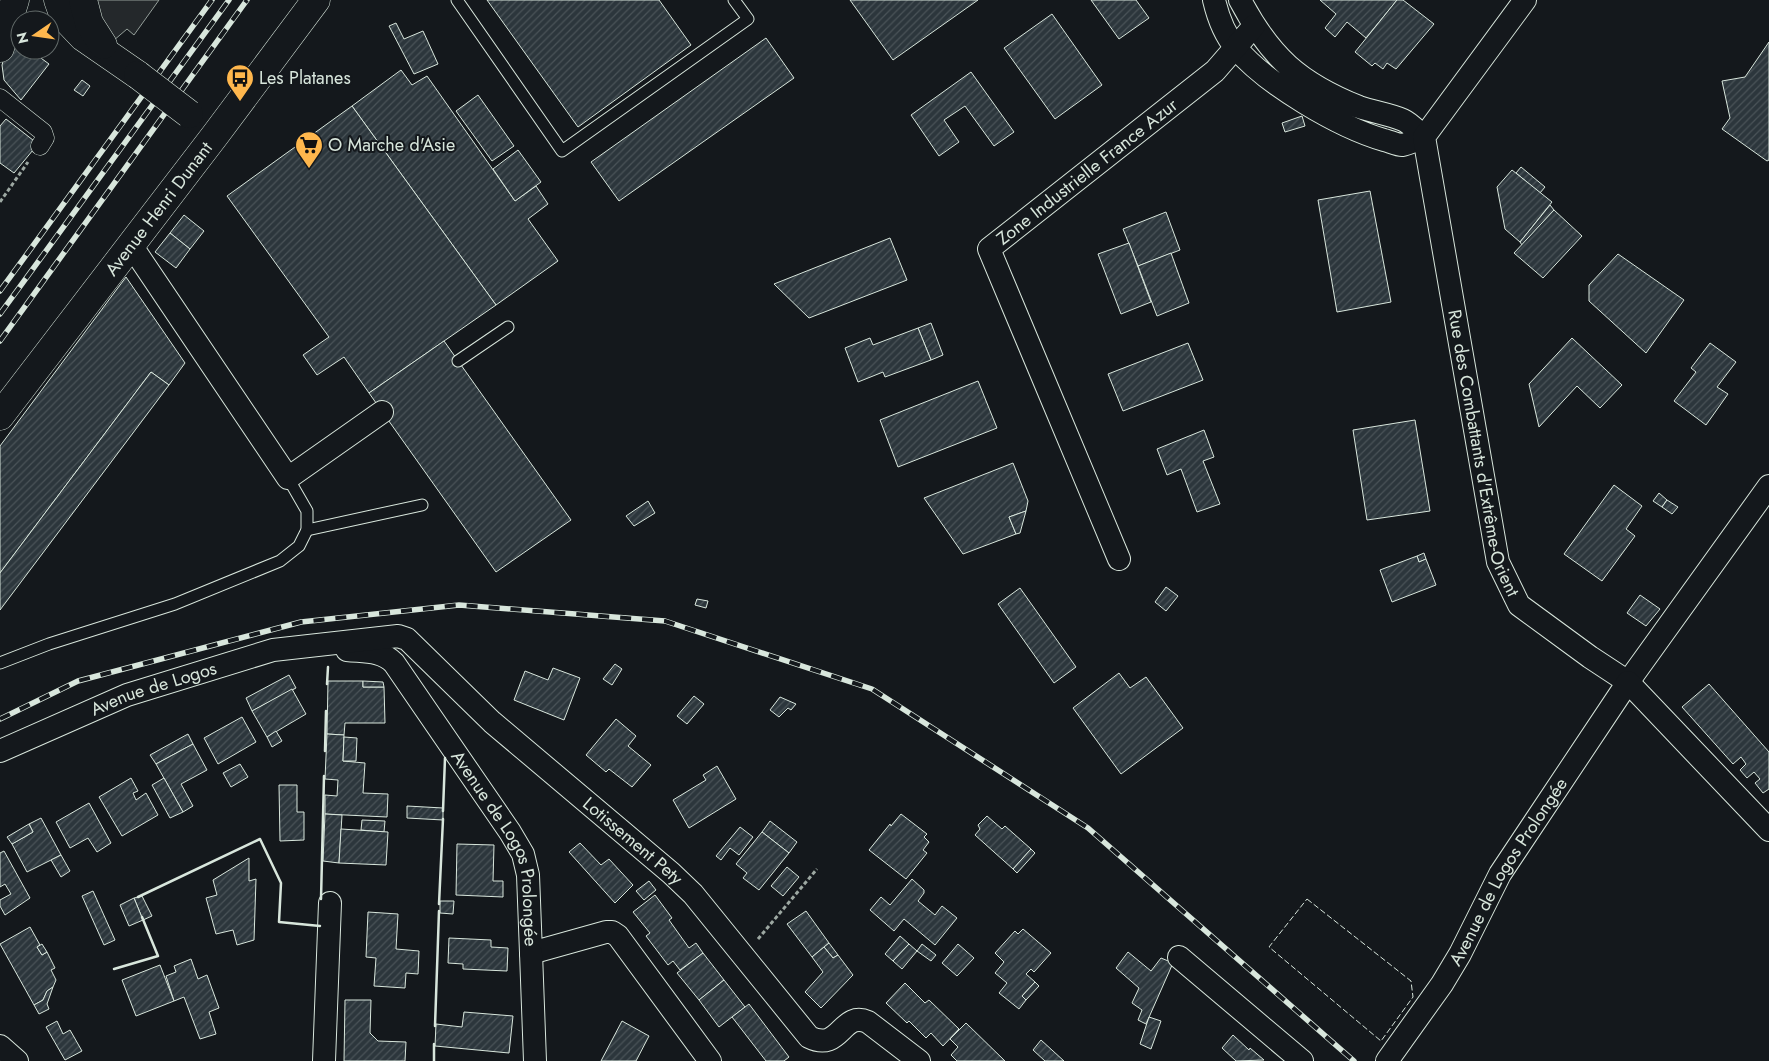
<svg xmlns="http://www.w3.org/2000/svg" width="1769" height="1061" font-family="Jost,sans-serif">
	<defs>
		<pattern id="building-hatch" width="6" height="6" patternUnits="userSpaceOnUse" patternTransform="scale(1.25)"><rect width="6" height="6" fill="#2c363c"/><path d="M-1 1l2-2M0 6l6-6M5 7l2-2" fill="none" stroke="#4a5358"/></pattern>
	</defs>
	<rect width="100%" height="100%" fill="#14181c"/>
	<path fill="#24282b" stroke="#939e99" d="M94 0H159L134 35 127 29 113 41 106 31Z"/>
	<g fill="url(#building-hatch)" stroke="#d8e6dc">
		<path d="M487 0H659L691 45 578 127Z"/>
		<path d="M850 0H978L893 60Z"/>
		<path d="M1091 0H1136L1149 18 1119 39Z"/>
		<path d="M1320 0H1397L1366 38 1347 22 1335 37 1325 28 1336 14Z"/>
		<path d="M1397 0H1403L1434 24 1396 69 1387 63 1383 69 1375 63 1372 66 1355 52Z"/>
		<path d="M1052 14 1102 85 1055 119 1004 48Z"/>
		<path d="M396 23 404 39 423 31 438 64 414 74 389 26Z"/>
		<path d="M11 36 20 43V50H30L49 64 21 100 4 80 2 65Z"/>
		<path d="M766 38 794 78 619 201 591 162Z"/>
		<path d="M1769 42V160L1767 161 1722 129 1730 118 1722 81 1745 77Z"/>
		<path d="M401 70 412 85 427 76 515 201 536 186 548 204 528 219 558 261 496 305 352 106Z"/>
		<path d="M971 72 1014 132 994 146 965 106 944 120 959 142 939 156 911 115Z"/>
		<path d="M82 80 90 86 83 96 74 90Z"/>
		<path d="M478 95 514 146 492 161 456 111Z"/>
		<path d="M352 106 496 305 369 393 344 357 317 375 303 355 329 337 227 196Z"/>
		<path d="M1302 116 1305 126 1285 132 1282 123Z"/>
		<path d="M6 119 38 144 14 173 0 163V126Z"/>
		<path d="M518 150 541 182 515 201 493 169Z"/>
		<path d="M1521 167 1545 187 1540 193 1516 173Z"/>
		<path d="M1512 170 1552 202 1520 242 1505 229 1497 187Z"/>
		<path d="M1370 191 1391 302 1337 312 1318 200Z"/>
		<path d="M1550 205 1554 210 1522 245 1520 242Z"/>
		<path d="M1554 210 1582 236 1543 278 1514 253Z"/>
		<path d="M1166 212 1180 250 1138 266 1123 229Z"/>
		<path d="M184 215 204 231 190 249 170 233Z"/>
		<path d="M170 233 190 249 176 268 155 252Z"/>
		<path d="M890 238 907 280 809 318 774 284Z"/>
		<path d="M1129 243 1151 302 1121 314 1098 254Z"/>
		<path d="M1171 253 1189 303 1157 316 1138 266Z"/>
		<path d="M1618 254 1684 300 1646 353 1589 301V285Z"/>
		<path d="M126 277 185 363 169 385 151 372 0 573V446Z"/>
		<path d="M931 323 943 355 931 360 918 328Z"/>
		<path d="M918 328 931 360 885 377 883 372 858 382 845 348 870 338 873 345Z"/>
		<path d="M1572 338 1622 385 1600 408 1577 386 1539 427 1529 384Z"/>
		<path d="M444 341 571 520 496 572 369 393Z"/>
		<path d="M1188 343 1203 380 1123 411 1108 374Z"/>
		<path d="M1710 343 1736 362 1717 387 1728 394 1706 425 1674 401 1696 372 1691 368Z"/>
		<path d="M151 372 169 385 0 610V573Z"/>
		<path d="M978 381 997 428 898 467 880 420Z"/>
		<path d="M1415 420 1430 511 1367 520 1353 430Z"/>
		<path d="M1204 430 1214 457 1203 461 1220 504 1197 512 1181 469 1167 475 1157 449Z"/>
		<path d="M1013 463 1028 501 1026 511 1009 517 1016 534 963 554 924 498Z"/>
		<path d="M1614 485 1642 506 1626 529 1635 536 1602 581 1564 554Z"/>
		<path d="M1659 493 1667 500 1662 507 1653 501Z"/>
		<path d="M1667 500 1678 507 1672 514 1662 507Z"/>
		<path d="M648 501 655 513 634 526 626 516Z"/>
		<path d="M1026 511 1020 533 1016 534 1009 517Z"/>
		<path d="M1424 553 1426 559 1419 562 1417 556Z"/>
		<path d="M1417 556 1419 562 1426 559 1436 585 1392 602 1380 570Z"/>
		<path d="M1166 587 1178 596 1166 611 1155 602Z"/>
		<path d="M1020 588 1076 667 1054 683 998 604Z"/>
		<path d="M1640 595 1660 609 1646 626 1627 613Z"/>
		<path d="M697 599 708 601 706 608 695 605Z"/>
		<path d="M615 664 622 669 612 685 603 679Z"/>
		<path d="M553 668 580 678 564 720 514 700 525 671 548 680Z"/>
		<path d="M1119 673 1130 688 1146 677 1183 728 1121 774 1073 708Z"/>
		<path d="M289 675 296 688 252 711 246 698Z"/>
		<path d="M328 681H363V687H384L385 723H345L344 735 327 734Z"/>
		<path d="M363 681 383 682 384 687H363Z"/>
		<path d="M1709 684 1769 752V789L1763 793 1755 783 1760 779 1754 772 1747 778 1740 770 1746 764 1741 757 1733 764 1682 707Z"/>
		<path d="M292 689 306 714 267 737 252 711Z"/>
		<path d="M694 696 704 704 687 724 677 716Z"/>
		<path d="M780 697 796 704 791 710 788 708 779 717 770 710Z"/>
		<path d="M242 717 256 742 218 764 204 738Z"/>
		<path d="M616 719 636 736 628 746 651 765 632 787 609 769 606 772 586 755Z"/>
		<path d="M276 731 282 741 272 747 267 737Z"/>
		<path d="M188 734 193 744 156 764 150 755Z"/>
		<path d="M327 734 344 735 343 761 365 763 363 793 388 794 387 817 325 814V795L337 796 338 780 325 779Z"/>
		<path d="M344 737 357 738 356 761H343Z"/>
		<path d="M193 744 207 770 181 784 193 806 183 812 156 764Z"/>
		<path d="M240 764 248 777 231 787 223 773Z"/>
		<path d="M717 766 736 799 689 828 673 800 706 780 703 775Z"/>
		<path d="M131 778 138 791 133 793 136 800 146 793 158 815 122 836 99 797Z"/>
		<path d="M164 778 183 812 170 818 152 785Z"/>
		<path d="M279 785H297V812H304V840L280 841Z"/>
		<path d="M89 803 111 843 97 852 88 838 70 848 56 822Z"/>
		<path d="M407 806 443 808V820L407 818Z"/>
		<path d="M325 814 342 815 339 863 323 861Z"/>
		<path d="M901 814 927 834 924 837 929 842 923 850 927 853 906 879 869 850 890 824 891 826Z"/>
		<path d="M987 816 1002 829 1005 826 1031 849 1013 869 975 835 980 829 978 825Z"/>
		<path d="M41 818 61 855 27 872 12 844 33 832 29 824Z"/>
		<path d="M362 820 385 821 384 832 361 830Z"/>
		<path d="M770 821 797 842 789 853 762 832Z"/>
		<path d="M29 824 33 832 12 844 7 837Z"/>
		<path d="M740 827 753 837 739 855 730 848 721 860 716 856Z"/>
		<path d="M341 829 388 832 386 865 339 863Z"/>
		<path d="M762 832 789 853 759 890 743 878 747 873 736 864Z"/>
		<path d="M580 843 601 865 609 859 633 885 615 903 569 852Z"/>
		<path d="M457 844 494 845 493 881H503V897L456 895Z"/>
		<path d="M1031 849 1035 853 1017 873 1013 869Z"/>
		<path d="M4 851 30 898 5 915 0 906V900L11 894 5 884 0 887V853Z"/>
		<path d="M61 855 70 871 61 877 51 860Z"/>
		<path d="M249 858V881L256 879 254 940 237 945 233 930 216 934 206 898 217 895 213 880Z"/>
		<path d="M787 867 799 877 783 896 771 886Z"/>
		<path d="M912 879 924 890V893L918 901 935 915 942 906 957 918 935 945 904 919 894 931 870 910 881 897 890 905Z"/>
		<path d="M649 881 656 890 644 900 636 891Z"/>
		<path d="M93 891 115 940 104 945 82 896Z"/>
		<path d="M655 895 672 918 669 920 689 948 696 943 703 953 680 970 673 961 668 965 646 936 650 933 633 912Z"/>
		<path d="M142 896 152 916 143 920 134 898Z"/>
		<path d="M134 898 143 920 129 926 120 905Z"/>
		<path d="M440 901H454L453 914 440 913Z"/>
		<path d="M806 911 829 943 812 957 787 924Z"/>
		<path d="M368 912 398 914 396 949 419 951 418 974 406 973 405 988 374 986 376 958 366 957Z"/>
		<path d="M30 927 40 945 37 947 42 955 47 952 55 968 51 970 56 980 53 987 47 991 43 1000 34 1005 0 944Z"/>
		<path d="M1023 929 1051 953 1034 972 1031 969 1026 974 1035 982 1022 996 1026 1000 1019 1009 999 993 1007 983 995 973 1004 962 995 953 1015 931 1018 934Z"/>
		<path d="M900 936 909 944 893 961 885 954Z"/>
		<path d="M449 938 491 940V947L508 948 507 971 463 969V964L448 963Z"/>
		<path d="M829 943 838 955 833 958 824 947Z"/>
		<path d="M42 944 47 952 42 955 37 947Z"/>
		<path d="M909 944 917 951 902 969 893 961Z"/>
		<path d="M922 944 936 955 931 961 917 951Z"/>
		<path d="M958 944 974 958 957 976 942 963Z"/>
		<path d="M824 947 833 958 838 955 853 975 821 1008 805 992 823 972 812 957Z"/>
		<path d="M1128 952 1151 971 1161 958 1173 963 1146 1024 1138 1020 1142 1010 1132 1003 1139 988 1116 968Z"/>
		<path d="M703 953 724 980 699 1000 677 973Z"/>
		<path d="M191 959 198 979 207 975 219 1008 209 1012 216 1034 200 1039 184 997 174 1001 166 976 176 972 174 966Z"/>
		<path d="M160 965 174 1001 136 1016 122 980Z"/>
		<path d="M724 980 745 1007 719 1027 699 1000Z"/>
		<path d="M1035 982 1039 986 1026 1000 1022 996Z"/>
		<path d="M905 983 925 1003 929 1000 959 1029 943 1046 931 1033 926 1038 909 1021 907 1023 886 1003Z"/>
		<path d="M53 987 47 1004 49 1009 39 1014 34 1005 43 1000 47 991Z"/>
		<path d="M345 1000H371L370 1033 378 1041 406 1042 405 1061H344Z"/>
		<path d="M749 1004 789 1057 784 1061H766L732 1017Z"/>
		<path d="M464 1012 513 1016 509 1053 435 1046 436 1024 462 1027Z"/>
		<path d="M1149 1017 1161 1021 1151 1049 1140 1044Z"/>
		<path d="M57 1021 63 1034 70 1030 82 1051 65 1060 46 1027Z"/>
		<path d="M622 1021 649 1036 636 1061H601Z"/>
		<path d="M966 1023 1005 1061H957L951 1055 958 1047 950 1039Z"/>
		<path d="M1233 1035 1249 1050 1250 1048 1264 1060 1236 1061 1222 1048Z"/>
		<path d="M1041 1040 1064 1061H1045L1033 1050Z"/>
	</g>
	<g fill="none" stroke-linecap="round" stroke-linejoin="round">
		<g stroke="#d8e6dc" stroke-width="13">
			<g id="service">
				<path d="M457 0 562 151 748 19 734 0"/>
				<path d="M458 361 508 327"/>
				<path d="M307 530 422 505"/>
				<path d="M0 663 49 644 175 604 280 561 299 546 307 530V511L288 478"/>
			</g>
		</g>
		<g stroke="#d8e6dc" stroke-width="19">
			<path id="pedestrian" d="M0 98 43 132 45 138 40 146"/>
		</g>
		<g stroke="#d8e6dc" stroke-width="24">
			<g id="minor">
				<path d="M1214 0C1218 17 1224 34 1236 48 1266 84 1339 127 1384 140 1389 141 1397 145 1402 145 1409 144 1417 139 1424 137 1418 132 1410 123 1403 120 1389 114 1373 112 1359 107 1299 83 1270 57 1240 0"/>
				<path id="s1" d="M1525 0 1424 137 1498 562 1519 605 1590 657 1628 682 1769 486"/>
				<path d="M131 245 288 478 382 412"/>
				<path id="s2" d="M1119 559 989 249 1215 71 1254 26"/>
				<path id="s3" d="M347 650C364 652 381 650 394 663L510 832 523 854 528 875 531 953 606 932H612L618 936 710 1061"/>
				<path id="s4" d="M0 751 127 695 273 650 398 636 407 639 492 722 671 873 693 894 809 1037C841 1053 841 1010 868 1022L919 1061"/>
				<path d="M531 953 535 1061"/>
				<path d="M1179 957 1302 1061"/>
				<path d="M0 1046 17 1061"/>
				<path d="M324 1061 330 903"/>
				<path id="s5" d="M1387 1061 1442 984 1460 954 1500 874 1628 682 1769 830"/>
			</g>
		</g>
		<g stroke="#d8e6dc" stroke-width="29">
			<g id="tertiary">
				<path d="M58 0 64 17 83 37 138 75"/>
				<path d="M83 0 89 23 103 45"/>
				<path d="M0 48 15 0"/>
				<path id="s6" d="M0 416 216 134 316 0"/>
			</g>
		</g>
		<g stroke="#9da8a2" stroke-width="3" stroke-dasharray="4 2.5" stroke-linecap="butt">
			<path d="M0 202 28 162"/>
			<path d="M758 939 817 869"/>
		</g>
		<use href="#service" stroke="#14181c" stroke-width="11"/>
		<use href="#pedestrian" stroke="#14181c" stroke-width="18"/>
		<use href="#minor" stroke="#14181c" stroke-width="22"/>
		<use href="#tertiary" stroke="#14181c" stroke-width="28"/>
		<g stroke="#d8e6dc" stroke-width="5.5">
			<g id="rail">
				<path d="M0 291 212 0"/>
				<path d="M0 314 229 0"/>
				<path d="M0 341 247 0"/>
				<path d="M0 719 78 681 301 622 459 605 665 621 872 689 1088 828 1354 1061"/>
			</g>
		</g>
		<use href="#rail" stroke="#14181c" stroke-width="4" stroke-dasharray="11" stroke-linecap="butt"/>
		<g stroke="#d8e6dc" stroke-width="29" stroke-linecap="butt">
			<path id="tertiary-bridge" d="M138 75 189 114"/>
		</g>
		<use href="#tertiary-bridge" stroke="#14181c" stroke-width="28"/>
		<path stroke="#d8e6dc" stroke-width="1" stroke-dasharray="6 2.5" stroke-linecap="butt" d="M1307 899 1411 981 1413 997 1381 1041 1269 947Z"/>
		<g stroke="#d8e6dc" stroke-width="2.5">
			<path d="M327 684 328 667"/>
			<path d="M325 751 326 711"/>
			<path d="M443 811 445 758"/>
			<path d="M138 897 260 839 281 883 279 922 320 926"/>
			<path d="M321 899 324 776"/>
			<path d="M439 904 443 819"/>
			<path d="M114 969 158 956 142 917"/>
			<path d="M435 1026 439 911"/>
			<path d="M434 1061V1044"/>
		</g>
	</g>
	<defs>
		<g id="bus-pin" transform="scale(1.4375)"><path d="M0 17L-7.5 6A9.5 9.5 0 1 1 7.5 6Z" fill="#ffb74d" stroke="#14181c"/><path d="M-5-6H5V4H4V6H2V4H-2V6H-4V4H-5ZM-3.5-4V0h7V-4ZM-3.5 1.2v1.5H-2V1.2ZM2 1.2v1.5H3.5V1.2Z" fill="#111"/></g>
		<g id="supermarket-pin" transform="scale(1.4375)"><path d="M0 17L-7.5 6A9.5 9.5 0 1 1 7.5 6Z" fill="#ffb74d" stroke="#14181c"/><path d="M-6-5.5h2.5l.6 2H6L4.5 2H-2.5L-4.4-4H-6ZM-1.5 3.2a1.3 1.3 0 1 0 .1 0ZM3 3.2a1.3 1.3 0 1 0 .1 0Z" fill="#111"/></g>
	</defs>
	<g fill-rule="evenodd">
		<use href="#bus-pin" x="240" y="78"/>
		<use href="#supermarket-pin" x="309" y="145"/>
	</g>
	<g text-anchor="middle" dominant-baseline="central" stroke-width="4" stroke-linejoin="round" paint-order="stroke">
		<g font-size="18" fill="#d8e6dc" stroke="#14181c" text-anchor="start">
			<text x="259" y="78">Les Platanes</text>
			<text x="328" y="145">O Marche d'Asie</text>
		</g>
		<g font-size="18" fill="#d8e6dc" stroke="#14181c">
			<text stroke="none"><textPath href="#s2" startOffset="461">Zone Industrielle France Azur</textPath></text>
			<text stroke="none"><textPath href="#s6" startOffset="261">Avenue Henri Dunant</textPath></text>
			<text stroke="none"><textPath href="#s1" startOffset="492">Rue des Combattants d'Extrême-Orient</textPath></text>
			<text stroke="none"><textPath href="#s4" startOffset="166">Avenue de Logos</textPath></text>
			<text stroke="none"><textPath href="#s4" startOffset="730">Lotissement Pety</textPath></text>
			<text stroke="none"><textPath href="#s3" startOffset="266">Avenue de Logos Prolongée</textPath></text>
			<text stroke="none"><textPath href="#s5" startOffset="225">Avenue de Logos Prolongée</textPath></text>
		</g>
	</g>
	<g transform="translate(35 35) rotate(257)"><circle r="24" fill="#14181c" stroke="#626a69"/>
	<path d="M0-4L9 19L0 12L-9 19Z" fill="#ffb74d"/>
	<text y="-8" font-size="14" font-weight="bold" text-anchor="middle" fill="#d8e6dc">N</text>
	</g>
</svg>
